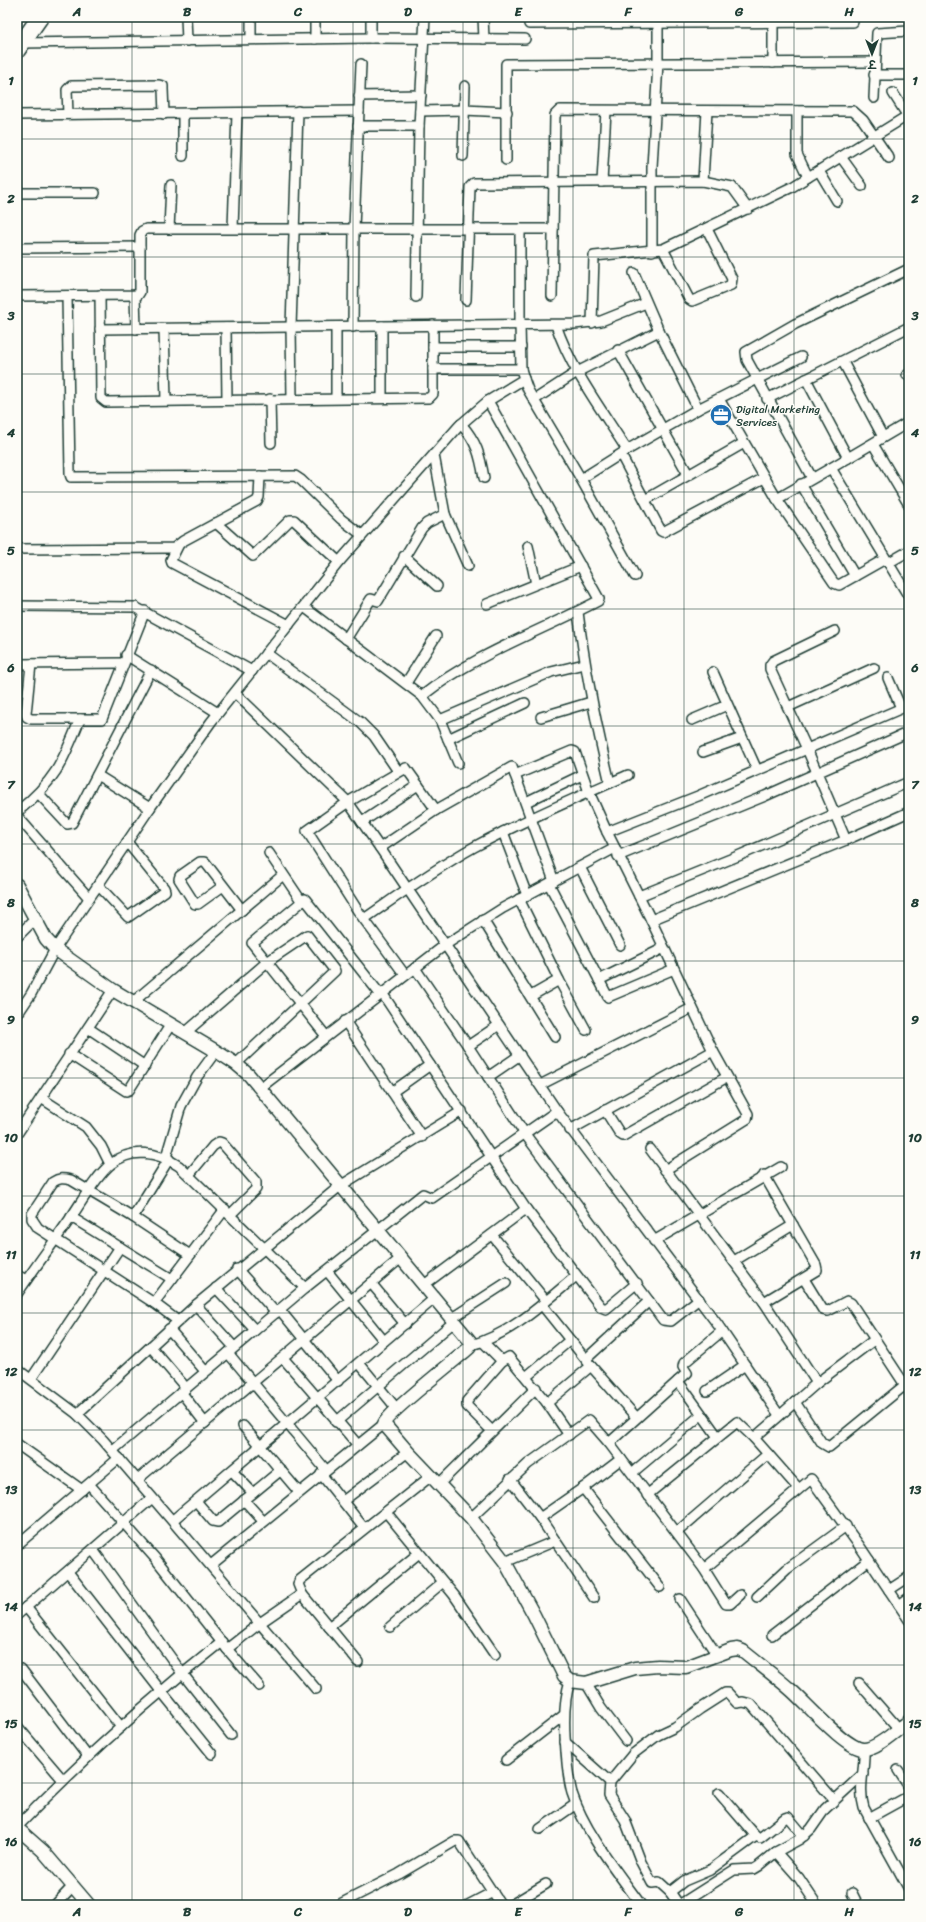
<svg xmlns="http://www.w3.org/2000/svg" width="926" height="1922" font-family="Sriracha,'Playpen Sans Deva',sans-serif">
	<rect width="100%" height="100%" fill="#fdfcf7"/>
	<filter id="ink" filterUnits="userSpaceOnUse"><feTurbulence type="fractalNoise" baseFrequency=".025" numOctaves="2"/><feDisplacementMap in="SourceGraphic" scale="8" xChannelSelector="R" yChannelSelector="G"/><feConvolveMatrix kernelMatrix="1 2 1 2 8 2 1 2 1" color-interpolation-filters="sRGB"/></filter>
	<g filter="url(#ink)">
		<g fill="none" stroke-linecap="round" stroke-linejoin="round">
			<g stroke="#1f3d34" stroke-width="12">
				<g id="minor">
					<path d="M186 17 187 41"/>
					<path d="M251 17V39"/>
					<path d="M371 17V38"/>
					<path d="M483 17 484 39"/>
					<path d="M773 17V63"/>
					<path d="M529 24 853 22"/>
					<path d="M315 39V17"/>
					<path d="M22 43 371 38 525 39"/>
					<path d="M874 75H909"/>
					<path d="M893 93 909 118"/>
					<path d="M359 96 421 95"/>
					<path d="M874 98 877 33 909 31"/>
					<path d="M420 111 464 110 507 112"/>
					<path d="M797 111V154L808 177"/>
					<path d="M68 114 67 90 71 86 159 85 163 86V89L164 114"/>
					<path d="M183 114V156"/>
					<path d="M17 115 359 111"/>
					<path d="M358 126H419"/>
					<path d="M463 156 465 86"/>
					<path d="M841 157 862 186"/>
					<path d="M506 160V64L875 62"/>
					<path d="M819 171 837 201"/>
					<path d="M703 181 707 111"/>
					<path d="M602 182 606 111"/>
					<path d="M17 193H95"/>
					<path d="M233 228 237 113"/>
					<path d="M169 229 171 185"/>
					<path d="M17 248 140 247"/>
					<path d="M663 249 689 299 692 301 731 285 732 279 707 229"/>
					<path d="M652 251V167L658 63V17"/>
					<path d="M634 273 659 331 698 409"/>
					<path d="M100 295 101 398 106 402 429 398 433 394V325"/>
					<path d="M135 295 136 329"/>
					<path d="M17 296 138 295 140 292V235L142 231 146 229H553"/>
					<path d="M67 296 70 474 71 477 295 476 301 480 341 519 362 535"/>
					<path d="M552 296 555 115 560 110 853 111 863 120 889 158"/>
					<path d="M416 297 419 126 425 17"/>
					<path d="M466 300 470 187 474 183 703 181 732 187 748 209"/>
					<path d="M592 323 594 256 663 249 792 187 907 116"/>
					<path d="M556 325C571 370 602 410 627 450"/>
					<path d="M382 326V398"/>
					<path d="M336 327V398"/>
					<path d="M353 327 354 228 361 64"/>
					<path d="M226 328 227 400"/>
					<path d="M100 329 574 324 601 321 646 303"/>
					<path d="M164 329 166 400"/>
					<path d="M433 347H521"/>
					<path d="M618 350 688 474"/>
					<path d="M843 362 883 437"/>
					<path d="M433 369H521"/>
					<path d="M907 375 909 374"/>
					<path d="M524 379 528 390 581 479 635 576"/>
					<path d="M806 379 848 458"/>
					<path d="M270 399 271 443"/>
					<path d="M292 399 291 327 298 111"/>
					<path d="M719 399 777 499 834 583 839 585 885 559"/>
					<path d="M767 399 909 327"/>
					<path d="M534 400 577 372 659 331"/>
					<path d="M909 422 831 468 909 597"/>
					<path d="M461 424C477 442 480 455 484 478"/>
					<path d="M873 444 909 505"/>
					<path d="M434 455 445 514 468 566"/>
					<path d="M621 455 661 531 663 532 764 478"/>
					<path d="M812 478 747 360 746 352 795 324 909 269"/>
					<path d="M581 479 627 450 698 409 801 357"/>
					<path d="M801 484 855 576"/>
					<path d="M777 499 831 468"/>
					<path d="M645 500 744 443"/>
					<path d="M216 523 253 556 290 520H294L339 562"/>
					<path d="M178 546 171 560 172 563 289 625"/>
					<path d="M528 546 536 584"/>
					<path d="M17 549 174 548 183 541 257 501 259 497 260 476"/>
					<path d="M404 556 437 586"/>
					<path d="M888 563 909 551"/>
					<path d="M487 604 581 566"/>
					<path d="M17 606 135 607 252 671"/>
					<path d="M304 607 422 696 440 720 458 763"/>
					<path d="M578 612C585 671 596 724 610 783"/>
					<path d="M835 631 773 661 770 665V669L807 749 846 840"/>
					<path d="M346 639 371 599 378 601 422 528 427 523 445 514"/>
					<path d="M266 653 360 722 374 736 398 771"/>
					<path d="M126 655 218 713"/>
					<path d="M17 664 123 663"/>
					<path d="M31 664 26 714 27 717 31 719H102L145 611"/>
					<path d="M713 672 757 770"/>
					<path d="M888 678 901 708"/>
					<path d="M406 683 436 636"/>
					<path d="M235 693 348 802 380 848 557 1111 718 1325 779 1415"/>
					<path d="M422 696C475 654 539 632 598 601L599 599 488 401"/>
					<path d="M788 707 874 668"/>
					<path d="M541 717 591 702"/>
					<path d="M440 720 551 672 584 664"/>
					<path d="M692 720 727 705"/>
					<path d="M448 739 525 703"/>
					<path d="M703 752 742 738"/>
					<path d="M97 775 150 808"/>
					<path d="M515 775 572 751 575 752 589 792 607 832 651 920 713 1051 748 1114 747 1119 665 1170"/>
					<path d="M39 794 67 824 72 823 151 670"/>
					<path d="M526 802 582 775"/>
					<path d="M17 812C55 781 62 764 80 719"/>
					<path d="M17 816 89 898"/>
					<path d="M362 822 418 785"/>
					<path d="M503 832 527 895"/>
					<path d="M607 832 698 796 909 705"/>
					<path d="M380 848 436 810 512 767 554 881"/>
					<path d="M269 853 302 902"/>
					<path d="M618 856 765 796 909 732"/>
					<path d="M580 867 620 945"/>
					<path d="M549 884 608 997 674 969"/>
					<path d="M98 885 128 917 165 891 164 888 127 842"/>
					<path d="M223 886 198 904H195L179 879 180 876 200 862H205L242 910"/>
					<path d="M639 896 738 856 909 782"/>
					<path d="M519 899 559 980 586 1030"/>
					<path d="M364 919C400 894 436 868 474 847 524 820 576 798 628 775"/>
					<path d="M483 920 555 1037"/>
					<path d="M651 920 846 840 909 812"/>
					<path d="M17 937 35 919"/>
					<path d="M415 968 468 1046 525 1134 663 1320 671 1321 699 1299"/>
					<path d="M405 975 358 911 307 831 348 802 406 768 436 810"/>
					<path d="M599 980 664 948"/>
					<path d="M382 993 526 1209 601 1307 606 1309 637 1283"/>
					<path d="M531 996 559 980"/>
					<path d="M133 1002 283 875"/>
					<path d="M17 1015 31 994 55 949 150 808 211 722 339 562 459 426 488 401 524 379 521 369 520 324V229"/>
					<path d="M345 1021 422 1137"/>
					<path d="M88 1028 145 1066"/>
					<path d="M185 1033 267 962 307 935 335 971 236 1064"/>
					<path d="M326 1036 252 943 305 899 380 994"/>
					<path d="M468 1046 499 1025"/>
					<path d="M69 1054 126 1091 129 1090 171 1024"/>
					<path d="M488 1077 520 1055"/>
					<path d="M540 1085 692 1008"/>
					<path d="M260 1088 445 945 503 908 615 848"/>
					<path d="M392 1092 430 1065"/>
					<path d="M41 1098 86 1127 101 1146 110 1164"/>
					<path d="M605 1110 620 1134 623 1136 727 1077"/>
					<path d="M570 1130 713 1051"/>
					<path d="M17 1134 113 990"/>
					<path d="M650 1149 764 1302 817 1383"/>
					<path d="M166 1157 181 1106 197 1077 216 1051"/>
					<path d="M189 1175 213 1146 219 1142 222 1143 256 1182V1189L230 1215"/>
					<path d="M71 1217 172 1279"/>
					<path d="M133 1217 169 1159"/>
					<path d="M492 1235 546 1301"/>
					<path d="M654 1241 781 1167"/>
					<path d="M734 1261 793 1225"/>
					<path d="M237 1269 276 1313"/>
					<path d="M327 1271 384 1341"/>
					<path d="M17 1275 26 1280"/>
					<path d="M804 1279 823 1310 828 1311 847 1301 851 1303 909 1391"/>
					<path d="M371 1283 405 1324"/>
					<path d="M424 1285 526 1209"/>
					<path d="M216 1288 255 1330"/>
					<path d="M17 1294C35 1267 54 1242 72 1216 82 1201 97 1175 111 1164 132 1147 158 1152 179 1166L305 1288 423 1194 432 1198 557 1111"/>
					<path d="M764 1302 817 1270 816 1265 764 1175"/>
					<path d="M154 1303 225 1209"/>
					<path d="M196 1305 234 1347"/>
					<path d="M542 1305 591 1366 636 1417"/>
					<path d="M280 1310 338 1381"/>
					<path d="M452 1318 506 1283"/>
					<path d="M178 1321 154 1303 38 1228 32 1219V1214L53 1182C59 1178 63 1178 71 1180L133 1217 190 1255"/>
					<path d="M169 1329 205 1371"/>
					<path d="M483 1342 502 1361"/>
					<path d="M471 1345C512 1334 545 1302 576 1276"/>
					<path d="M151 1347 186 1388"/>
					<path d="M228 1353 326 1470"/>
					<path d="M283 1358 358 1445"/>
					<path d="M586 1359 649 1301"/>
					<path d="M359 1363 397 1409"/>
					<path d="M17 1369 77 1414 103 1440 316 1689"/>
					<path d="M526 1377 570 1340"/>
					<path d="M31 1379 120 1247"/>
					<path d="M678 1381 687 1373 683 1367 684 1363 722 1331"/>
					<path d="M707 1391 745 1365"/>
					<path d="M181 1392 205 1423"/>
					<path d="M795 1402 822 1443 829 1447 905 1385"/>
					<path d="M547 1403 591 1366"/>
					<path d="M77 1414 196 1305 340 1186 462 1111"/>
					<path d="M336 1422 455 1321"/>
					<path d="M243 1426 299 1492"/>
					<path d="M492 1431 467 1406V1401L502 1361 509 1357 547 1403 569 1435"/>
					<path d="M754 1438 817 1383 874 1340"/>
					<path d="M609 1443 678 1381 718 1437"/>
					<path d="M17 1444 82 1490"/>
					<path d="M113 1450 305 1288"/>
					<path d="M232 1471 253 1493"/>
					<path d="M632 1473 701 1415"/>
					<path d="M321 1474 364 1528"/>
					<path d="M138 1479 401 1258"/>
					<path d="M510 1479 540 1518 594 1598"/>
					<path d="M89 1484 155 1558 227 1649 259 1686"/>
					<path d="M439 1484 536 1388"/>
					<path d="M583 1488 660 1587"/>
					<path d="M647 1495 737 1422 754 1438 798 1488"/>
					<path d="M244 1500 263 1521"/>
					<path d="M196 1501 213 1521 218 1522 281 1470"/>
					<path d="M343 1501 408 1452"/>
					<path d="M386 1512 454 1595 495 1655"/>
					<path d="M471 1518 528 1464 589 1420 609 1443 704 1569 726 1604H730L740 1595"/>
					<path d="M540 1518 583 1488 621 1459"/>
					<path d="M173 1520 435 1298"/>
					<path d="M677 1532 768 1454"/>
					<path d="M17 1545 119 1458"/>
					<path d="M93 1550 182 1673 231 1735"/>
					<path d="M505 1562 555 1541"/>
					<path d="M211 1565 384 1424"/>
					<path d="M704 1569 811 1479 861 1548 909 1620"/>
					<path d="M68 1572 161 1691 212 1754"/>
					<path d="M889 1590 909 1577"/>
					<path d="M757 1597 787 1569 846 1526"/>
					<path d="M680 1599 717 1655"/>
					<path d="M899 1605 909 1598"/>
					<path d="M26 1607 121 1727"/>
					<path d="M17 1615 152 1498"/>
					<path d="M329 1627 419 1553"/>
					<path d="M390 1627 443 1582"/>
					<path d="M772 1635 869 1560"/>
					<path d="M227 1649 260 1623 302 1594"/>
					<path d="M358 1662 302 1594 298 1584 300 1580 431 1476"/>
					<path d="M21 1669 88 1757"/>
					<path d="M570 1681C564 1699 564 1717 565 1736 566 1754 567 1775 572 1793 584 1831 618 1873 641 1905"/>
					<path d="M586 1683 601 1708 626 1741"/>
					<path d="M859 1683 899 1729"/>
					<path d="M17 1726 63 1780"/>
					<path d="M565 1742 610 1782"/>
					<path d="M864 1750C865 1770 858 1788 864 1808L909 1889"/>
					<path d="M506 1760 564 1715"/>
					<path d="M898 1770 909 1787"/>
					<path d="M719 1793 756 1836"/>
					<path d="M869 1818 909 1796"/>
					<path d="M17 1827C81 1761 149 1699 222 1642"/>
					<path d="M540 1829 576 1804"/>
					<path d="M776 1852 799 1878 817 1905"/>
					<path d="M670 1892 684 1881 710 1870 756 1836 760 1838 785 1818 788 1817 804 1836"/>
					<path d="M852 1893 858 1905"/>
					<path d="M55 1905 73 1886"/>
					<path d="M338 1905 399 1874 455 1841H459L501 1905"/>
					<path d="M468 1905 493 1892"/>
					<path d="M511 1905 546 1884"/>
					<path d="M679 1905 670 1892 659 1882 652 1883 641 1862 625 1820 609 1795 610 1782 633 1754 658 1735 675 1727 700 1709 725 1693H728L737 1703 743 1702 751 1704 834 1800"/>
					<path d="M679 1905 734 1870 754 1869 759 1866 776 1852 800 1839 811 1829 825 1809 863 1774"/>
				</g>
			</g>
			<g stroke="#1f3d34" stroke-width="15">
				<g id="tertiary">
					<path d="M17 885 46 939 55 949 113 990 216 1051 236 1064 249 1075 470 1341 471 1345 469 1348C457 1359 386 1414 384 1424L408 1452 471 1518 505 1562 534 1615 564 1676 570 1681 586 1683 635 1668 658 1666 686 1667 731 1650 738 1649 743 1651C759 1664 775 1676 791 1690 806 1703 845 1748 863 1749 876 1750 898 1729 909 1721"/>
					<path d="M17 1828 43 1851 89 1905"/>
				</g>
			</g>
			<g stroke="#1f3d34" stroke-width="19">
				<path id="trunk" d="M17 50 40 17"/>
			</g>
			<use href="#minor" stroke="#fdfcf7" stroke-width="9"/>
			<use href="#tertiary" stroke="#fdfcf7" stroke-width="12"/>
			<use href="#trunk" stroke="#fdfcf7" stroke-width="16"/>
		</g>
	</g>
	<path fill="none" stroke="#1f3d34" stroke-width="1" stroke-opacity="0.55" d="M132 17V1905M242 17V1905M353 17V1905M463 17V1905M573 17V1905M684 17V1905M794 17V1905M17 139H909M17 257H909M17 374H909M17 492H909M17 609H909M17 726H909M17 844H909M17 961H909M17 1078H909M17 1196H909M17 1313H909M17 1430H909M17 1548H909M17 1665H909M17 1783H909"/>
	<defs>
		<g id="office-disc" transform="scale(1.15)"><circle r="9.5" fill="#1f6fb2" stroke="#fdfcf7"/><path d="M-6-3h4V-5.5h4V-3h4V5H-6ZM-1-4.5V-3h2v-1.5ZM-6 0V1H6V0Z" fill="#fff"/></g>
	</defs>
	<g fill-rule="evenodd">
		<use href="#office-disc" x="721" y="415"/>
	</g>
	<g text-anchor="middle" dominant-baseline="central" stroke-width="3" stroke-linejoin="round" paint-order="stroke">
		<g font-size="11" fill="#1f3d34" stroke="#fdfcf7" text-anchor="start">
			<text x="736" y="409">Digital Marketing<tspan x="736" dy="13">Services</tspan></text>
		</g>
	</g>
	<rect width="926" height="1922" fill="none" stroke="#fdfcf7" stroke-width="44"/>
	<g transform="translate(872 54) rotate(180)" stroke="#fdfcf7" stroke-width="3" paint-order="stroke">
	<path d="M0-3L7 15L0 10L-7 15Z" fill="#1f3d34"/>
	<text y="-6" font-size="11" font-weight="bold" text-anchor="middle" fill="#1f3d34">उ</text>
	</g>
	<rect x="22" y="22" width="882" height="1878" fill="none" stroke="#1f3d34" stroke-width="1.5"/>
	<g font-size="13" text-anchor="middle" font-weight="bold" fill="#1f3d34">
		<text x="77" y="16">A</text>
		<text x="187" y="16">B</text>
		<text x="298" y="16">C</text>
		<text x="408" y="16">D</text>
		<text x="518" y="16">E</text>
		<text x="628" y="16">F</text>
		<text x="739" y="16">G</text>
		<text x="849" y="16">H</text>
		<text x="11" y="85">1</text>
		<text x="915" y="85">1</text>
		<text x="11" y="203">2</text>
		<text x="915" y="203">2</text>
		<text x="11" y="320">3</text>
		<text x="915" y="320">3</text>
		<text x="11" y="437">4</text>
		<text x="915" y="437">4</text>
		<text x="11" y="555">5</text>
		<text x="915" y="555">5</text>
		<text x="11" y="672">6</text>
		<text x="915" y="672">6</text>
		<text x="11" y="789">7</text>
		<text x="915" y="789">7</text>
		<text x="11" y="907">8</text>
		<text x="915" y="907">8</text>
		<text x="11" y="1024">9</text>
		<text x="915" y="1024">9</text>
		<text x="11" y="1142">10</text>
		<text x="915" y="1142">10</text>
		<text x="11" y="1259">11</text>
		<text x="915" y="1259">11</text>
		<text x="11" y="1376">12</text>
		<text x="915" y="1376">12</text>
		<text x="11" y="1494">13</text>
		<text x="915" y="1494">13</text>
		<text x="11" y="1611">14</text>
		<text x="915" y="1611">14</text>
		<text x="11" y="1728">15</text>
		<text x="915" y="1728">15</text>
		<text x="11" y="1846">16</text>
		<text x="915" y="1846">16</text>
		<text x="77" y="1916">A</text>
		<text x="187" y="1916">B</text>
		<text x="298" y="1916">C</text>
		<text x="408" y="1916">D</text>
		<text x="518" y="1916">E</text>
		<text x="628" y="1916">F</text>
		<text x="739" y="1916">G</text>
		<text x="849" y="1916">H</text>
	</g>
</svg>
